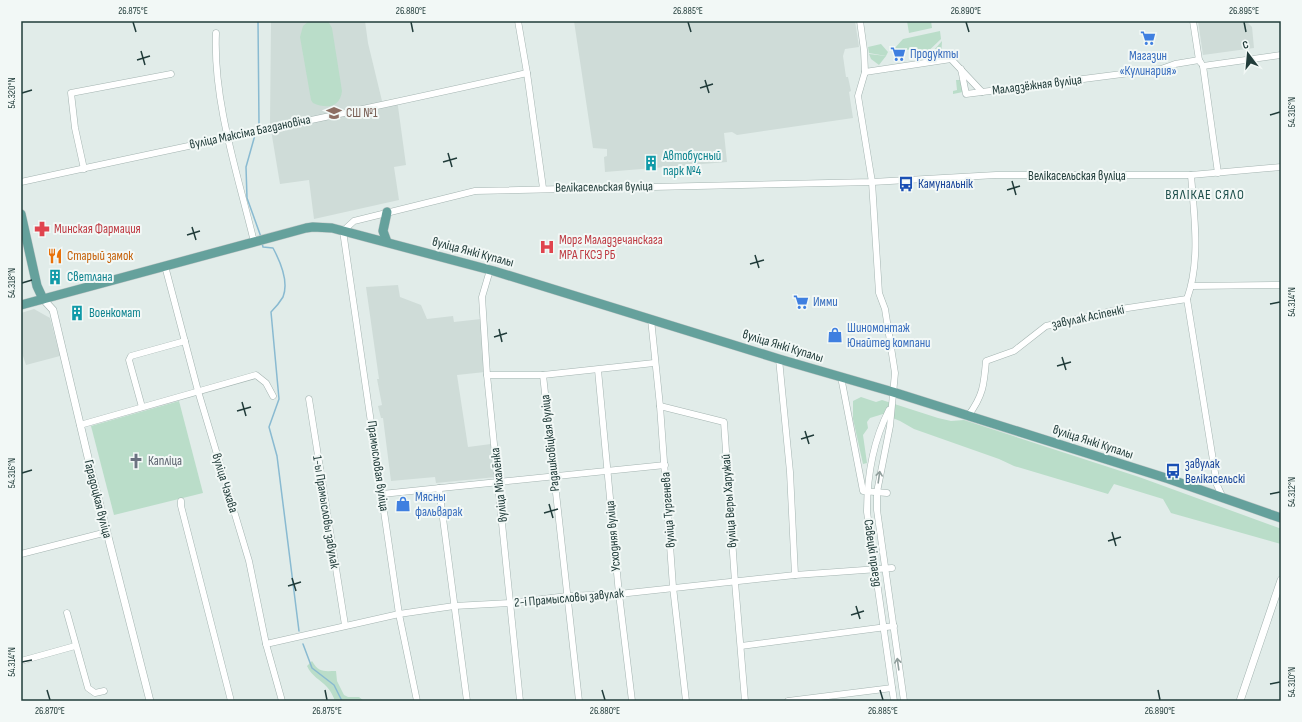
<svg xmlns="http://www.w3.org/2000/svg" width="1302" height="722" font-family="'Sofia Sans Condensed',sans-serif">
	<rect width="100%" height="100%" fill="#e1ece9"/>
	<g fill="#cfdcd8">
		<path d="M271 21H365L368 43 382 101 397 99 406 165 394 167 399 200 314 219 309 180 280 184 270 124Z"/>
		<path d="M574 21H855L859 47 845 49 843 56 846 77H848L851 91 849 92 853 118 737 135 732 132 724 133 727 162 605 172 604 157 607 156V149L593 148Z"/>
		<path d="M1198 21H1246L1252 27 1254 48 1203 55Z"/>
		<path d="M398 285 400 297 421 305 427 319 453 316 454 322 481 319 485 372 457 375 468 447 491 444 496 477 436 483 435 477 391 481 383 418H381L378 406 382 405 377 379H379L366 287Z"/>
		<path d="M34 309 50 318 60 356 26 365 21 350V313Z"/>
	</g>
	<g fill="#baddc9">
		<path d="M309 21H328L332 28 342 91C340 108 326 109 313 103L311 100 300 37 303 26Z"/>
		<path d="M907 21H931L932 28 909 33Z"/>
		<path d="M940 31 941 39 921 58 914 50 894 49 903 39Z"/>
		<path d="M942 41 941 57 926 59Z"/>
		<path d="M881 44 888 52 886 56 869 53 868 47Z"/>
		<path d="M869 54 886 56 879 65 871 59Z"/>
		<path d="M956 80H961L963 92 953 94V91L957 90Z"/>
		<path d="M861 397 876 402 882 400 938 418 951 421 964 420 1139 477 1279 528 1281 529V544L1171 513 1163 499 1114 484 1108 494 1014 466 999 459 914 429 900 421 883 414 870 418 867 422 868 428 863 435 867 463 863 464 853 419V401Z"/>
		<path d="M179 401 203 493 114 515 91 426Z"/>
		<path d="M312 661C319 673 324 671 336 671L337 681 344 695 348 697H359L364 701H335C333 696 331 691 327 687 320 679 312 677 307 666Z"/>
	</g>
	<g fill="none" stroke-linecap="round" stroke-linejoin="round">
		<g stroke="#89bad1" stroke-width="1.5">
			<path d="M258 21 259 124"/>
			<path d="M255 135 246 167 247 198 261 237"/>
			<path d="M262 243 263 247 273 248C280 261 289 282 283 297 280 302 275 308 271 312L279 399 269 427 277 456 299 631"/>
			<path d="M303 644 312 668 334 685 342 701"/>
		</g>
		<g stroke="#a4b4b1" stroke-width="7">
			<g id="minor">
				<path d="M518 21 527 73"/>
				<path d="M860 21 864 50 865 72 858 96 872 182 879 293 885 309 895 373 890 426 877 492V510L904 701"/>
				<path d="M1193 21 1199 60 1201 63"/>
				<path d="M216 33C213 102 238 175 254 242"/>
				<path d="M1203 66 1218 173"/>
				<path d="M1203 66 1281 55"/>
				<path d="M961 69 966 94 982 92"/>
				<path d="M865 72 951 59 982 92 1161 69 1175 64 1199 60"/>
				<path d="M84 169 75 128 71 93 171 74"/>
				<path d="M1191 175C1194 215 1201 260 1187 299L1217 485 1223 498"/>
				<path d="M21 182C189 145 359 111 527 73L543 188"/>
				<path d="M165 266 198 391 249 561 266 644 282 701"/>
				<path d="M490 270 482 297 487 375 520 701"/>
				<path d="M1192 286 1281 285"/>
				<path d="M651 319 660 406 673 587 686 701"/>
				<path d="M779 359 790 472 795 575"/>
				<path d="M598 370 619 594 632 701"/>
				<path d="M487 375H543L654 363"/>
				<path d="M543 375 579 701"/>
				<path d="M841 377 863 491 887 493"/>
				<path d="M309 399 345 625"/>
				<path d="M660 406 724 422 735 582 745 701"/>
				<path d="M142 407 129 360 131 356 185 341"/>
				<path d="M889 410C873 441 867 478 867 512L894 701"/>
				<path d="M968 416C983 396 984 385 986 361L1014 351 1046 326 1121 309 1187 299"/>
				<path d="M80 425 256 375 266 383 273 396"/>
				<path d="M439 488 467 701"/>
				<path d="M382 494 665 465"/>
				<path d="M181 501V506L231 701"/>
				<path d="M21 554 107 532"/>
				<path d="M67 613 88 688 95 693 104 691"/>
				<path d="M266 644 399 614 454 606 510 603 567 596 619 594 795 575 892 568"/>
				<path d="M741 646 894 626"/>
				<path d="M21 661 75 646"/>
				<path d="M417 701 399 614 343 231 354 221 475 191 872 182 996 175H1191L1281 167"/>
				<path d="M788 701 892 688"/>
			</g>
		</g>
		<g stroke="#a4b4b1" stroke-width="8">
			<g id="tertiary">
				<path d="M43 299 53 310 91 470 150 701"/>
				<path d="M1240 701 1281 580"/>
			</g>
		</g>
		<g stroke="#c1c8c8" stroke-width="10">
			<g id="primary">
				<path d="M21 214 37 286 43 299"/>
				<path d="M387 242 383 231 387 212"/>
				<path d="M21 305 306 228 313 227 332 228 494 271 779 359 893 392 1169 479 1281 518"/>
			</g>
		</g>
		<use href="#minor" stroke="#fff" stroke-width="6"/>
		<use href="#tertiary" stroke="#fff" stroke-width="7"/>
		<use href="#primary" stroke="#65a19c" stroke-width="9"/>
	</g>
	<defs><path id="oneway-shaft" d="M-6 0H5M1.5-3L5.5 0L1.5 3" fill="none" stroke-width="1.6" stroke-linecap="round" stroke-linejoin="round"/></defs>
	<g stroke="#909e9c">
		<use href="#oneway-shaft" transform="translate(879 477) rotate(-82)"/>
		<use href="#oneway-shaft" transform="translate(898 664) rotate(-98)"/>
	</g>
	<path fill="none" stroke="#213c3a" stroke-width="1.5" d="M133 22 136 32M411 22 413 32M688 22 691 32M966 22 969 32M1244 22 1246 32M141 51 145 65M137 60 150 56M705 80 709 93M700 88 713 84M22 93 32 90M1270 115 1280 112M448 153 452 167M443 162 457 158M1012 181 1016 195M1007 190 1020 186M192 227 196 240M187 235 200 231M755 255 759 268M750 264 764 260M22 283 32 280M1270 304 1280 302M499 329 502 342M494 337 507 333M1062 357 1066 370M1057 366 1071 362M242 402 246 416M237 411 251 407M805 431 809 444M801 439 814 435M22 473 32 470M1270 494 1280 492M549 504 553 518M544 513 558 509M1112 532 1116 546M1108 541 1121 537M292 578 296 591M288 586 301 582M856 606 860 619M851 615 864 611M22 662 32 660M1270 684 1280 682M47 690 50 700M325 690 327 700M602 690 605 700M880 690 883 700M1158 690 1160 700"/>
	<defs>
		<g id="supermarket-bare" transform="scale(1.2)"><path d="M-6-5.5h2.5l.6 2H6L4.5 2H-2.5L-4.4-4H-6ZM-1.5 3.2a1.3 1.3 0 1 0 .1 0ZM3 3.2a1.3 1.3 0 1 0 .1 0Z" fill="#3f7fe0" stroke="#f2f8f6" stroke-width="2.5" paint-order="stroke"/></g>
		<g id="school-bare" transform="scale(1.2)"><path d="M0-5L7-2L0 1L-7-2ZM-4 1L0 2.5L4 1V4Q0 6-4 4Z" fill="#8d6e63" stroke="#f2f8f6" stroke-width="2.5" paint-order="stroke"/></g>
		<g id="building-bare" transform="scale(1.2)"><path d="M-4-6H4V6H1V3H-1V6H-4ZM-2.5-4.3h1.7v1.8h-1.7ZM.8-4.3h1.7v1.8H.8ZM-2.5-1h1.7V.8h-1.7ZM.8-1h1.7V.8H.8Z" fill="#0f9aa8" stroke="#f2f8f6" stroke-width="2.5" paint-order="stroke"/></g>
		<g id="bus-bare" transform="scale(1.2)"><path d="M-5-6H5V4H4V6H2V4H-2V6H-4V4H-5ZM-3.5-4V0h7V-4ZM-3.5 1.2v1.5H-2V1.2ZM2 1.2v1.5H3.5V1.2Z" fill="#1a4fb4" stroke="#f2f8f6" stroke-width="2.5" paint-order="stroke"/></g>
		<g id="pharmacy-bare" transform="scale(1.2)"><path d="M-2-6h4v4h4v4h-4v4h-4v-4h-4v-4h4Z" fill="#e0444e" stroke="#f2f8f6" stroke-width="2.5" paint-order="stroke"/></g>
		<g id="hospital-bare" transform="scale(1.2)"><path d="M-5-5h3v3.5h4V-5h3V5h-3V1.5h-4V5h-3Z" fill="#e0444e" stroke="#f2f8f6" stroke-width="2.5" paint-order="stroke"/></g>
		<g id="restaurant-bare" transform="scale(1.2)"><path d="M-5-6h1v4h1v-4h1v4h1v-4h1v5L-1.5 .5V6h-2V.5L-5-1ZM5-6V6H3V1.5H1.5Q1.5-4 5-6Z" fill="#e8710a" stroke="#f2f8f6" stroke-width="2.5" paint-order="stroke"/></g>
		<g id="shop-bare" transform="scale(1.2)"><path d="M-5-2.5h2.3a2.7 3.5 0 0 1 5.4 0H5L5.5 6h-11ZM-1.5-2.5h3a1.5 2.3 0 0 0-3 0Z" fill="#3f7fe0" stroke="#f2f8f6" stroke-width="2.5" paint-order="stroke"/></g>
		<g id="church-bare" transform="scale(1.2)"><path d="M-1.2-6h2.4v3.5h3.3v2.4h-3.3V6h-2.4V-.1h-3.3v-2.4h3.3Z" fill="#6b7280" stroke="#f2f8f6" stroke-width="2.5" paint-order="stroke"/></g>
	</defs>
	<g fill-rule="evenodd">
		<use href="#supermarket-bare" x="1148" y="38"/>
		<use href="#supermarket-bare" x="898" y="54"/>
		<use href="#school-bare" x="334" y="113"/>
		<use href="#building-bare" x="651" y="163"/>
		<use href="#bus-bare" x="906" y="184"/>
		<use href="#pharmacy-bare" x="42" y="229"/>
		<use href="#hospital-bare" x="547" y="247"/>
		<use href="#restaurant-bare" x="55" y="256"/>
		<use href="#building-bare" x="55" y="277"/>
		<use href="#supermarket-bare" x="801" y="302"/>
		<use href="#building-bare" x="77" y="313"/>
		<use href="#shop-bare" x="835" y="335"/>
		<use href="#church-bare" x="136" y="461"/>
		<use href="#bus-bare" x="1173" y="471"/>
		<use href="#shop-bare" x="403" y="504"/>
	</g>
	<g text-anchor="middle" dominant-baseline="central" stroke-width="4" stroke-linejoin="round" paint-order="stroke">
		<g font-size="13" fill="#366cbe" stroke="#f2f8f6" text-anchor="start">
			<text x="910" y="54">Продукты</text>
			<text x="1148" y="56" text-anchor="middle">Магазин<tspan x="1148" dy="15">«Кулинария»</tspan></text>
			<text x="813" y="302">Имми</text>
			<text x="847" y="328">Шиномонтаж<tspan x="847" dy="15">Юнайтед компани</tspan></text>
			<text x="415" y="497">Мясны<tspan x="415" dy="15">фальварак</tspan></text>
		</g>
		<g font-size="13" fill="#213c3a" stroke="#f2f8f6">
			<text transform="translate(1037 85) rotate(-7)">Маладзёжная вуліца</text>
			<text transform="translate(250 132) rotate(-12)">вуліца Максіма Багдановіча</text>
			<text x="1077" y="176">Велікасельская вуліца</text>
			<text transform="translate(604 187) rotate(-1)">Велікасельская вуліца</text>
			<text transform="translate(473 252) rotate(15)">вуліца Янкі Купалы</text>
			<text transform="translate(1088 317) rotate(-12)">завулак Асіпенкі</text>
			<text transform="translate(783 346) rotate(17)">вуліца Янкі Купалы</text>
			<text transform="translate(1093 442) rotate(18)">вуліца Янкі Купалы</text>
			<text transform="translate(550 443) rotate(-96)">Радашковіцкая вуліца</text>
			<text transform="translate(378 466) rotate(82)">Прамысловая вуліца</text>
			<text transform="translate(225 483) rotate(73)">вуліца Чэхава</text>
			<text transform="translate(499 485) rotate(-96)">вуліца Міхалёнка</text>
			<text transform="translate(98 499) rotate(76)">Гарадоцкая вуліца</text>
			<text transform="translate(729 501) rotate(-94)">вуліца Веры Харужай</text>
			<text transform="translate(668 510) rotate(-94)">вуліца Тургенева</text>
			<text transform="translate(326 512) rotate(81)">1-ы Прамысловы завулак</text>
			<text transform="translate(613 536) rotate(-95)">Усходняя вуліца</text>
			<text transform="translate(873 553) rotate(82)">Савецкі праезд</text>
			<text transform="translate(569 598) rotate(-5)">2-і Прамысловы завулак</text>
		</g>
		<g font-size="13" fill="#785e54" stroke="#f2f8f6" text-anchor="start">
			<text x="346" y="113">СШ №1</text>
		</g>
		<g font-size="13" fill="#0d838f" stroke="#f2f8f6" text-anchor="start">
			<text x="663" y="156">Автобусный<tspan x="663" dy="15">парк №4</tspan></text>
			<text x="67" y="277">Светлана</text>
			<text x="89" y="313">Военкомат</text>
		</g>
		<g font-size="13" fill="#164399" stroke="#f2f8f6" text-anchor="start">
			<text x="918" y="184">Камунальнік</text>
			<text x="1185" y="464">завулак<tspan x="1185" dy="15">Велікасельскі</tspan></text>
		</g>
		<g font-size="13" fill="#be3a42" stroke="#f2f8f6" text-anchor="start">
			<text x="54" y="229">Минская Фармация</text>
			<text x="559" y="240">Морг Маладзечанскага<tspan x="559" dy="15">МРА ГКСЭ РБ</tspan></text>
		</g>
		<g font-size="13" fill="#c56008" stroke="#f2f8f6" text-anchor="start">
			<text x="67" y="256">Старый замок</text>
		</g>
		<g font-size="13" fill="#5b616d" stroke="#f2f8f6" text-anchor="start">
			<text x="148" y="461">Капліца</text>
		</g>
		<g font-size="14" letter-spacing="1" fill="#1d4f4b" stroke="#f2f8f6">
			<text x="1205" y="194">ВЯЛІКАЕ СЯЛО</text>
		</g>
	</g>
	<rect width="1302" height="722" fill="none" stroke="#f2f8f6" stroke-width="44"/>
	<g transform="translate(1248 54) rotate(344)" stroke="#f2f8f6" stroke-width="3" paint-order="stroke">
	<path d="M0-3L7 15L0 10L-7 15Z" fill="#213c3a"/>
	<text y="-6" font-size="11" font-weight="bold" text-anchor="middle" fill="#213c3a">С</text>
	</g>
	<rect x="22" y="22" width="1258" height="678" fill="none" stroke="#213c3a" stroke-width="1.5"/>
	<g font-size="10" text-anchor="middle" fill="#213c3a">
		<text x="133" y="14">26.875°E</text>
		<text x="411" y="14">26.880°E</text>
		<text x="688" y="14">26.885°E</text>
		<text x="966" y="14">26.890°E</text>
		<text x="1244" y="14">26.895°E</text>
		<text transform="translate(11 93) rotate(-90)" y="4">54.320°N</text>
		<text transform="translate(1291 112) rotate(-90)" y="4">54.316°N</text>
		<text transform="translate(11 283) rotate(-90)" y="4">54.318°N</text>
		<text transform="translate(1291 302) rotate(-90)" y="4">54.314°N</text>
		<text transform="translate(11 473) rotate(-90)" y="4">54.316°N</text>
		<text transform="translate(1291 492) rotate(-90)" y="4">54.312°N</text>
		<text transform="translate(11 662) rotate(-90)" y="4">54.314°N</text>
		<text transform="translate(1291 682) rotate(-90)" y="4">54.310°N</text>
		<text x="50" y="714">26.870°E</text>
		<text x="327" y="714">26.875°E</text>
		<text x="605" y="714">26.880°E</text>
		<text x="883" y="714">26.885°E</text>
		<text x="1160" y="714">26.890°E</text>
	</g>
</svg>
